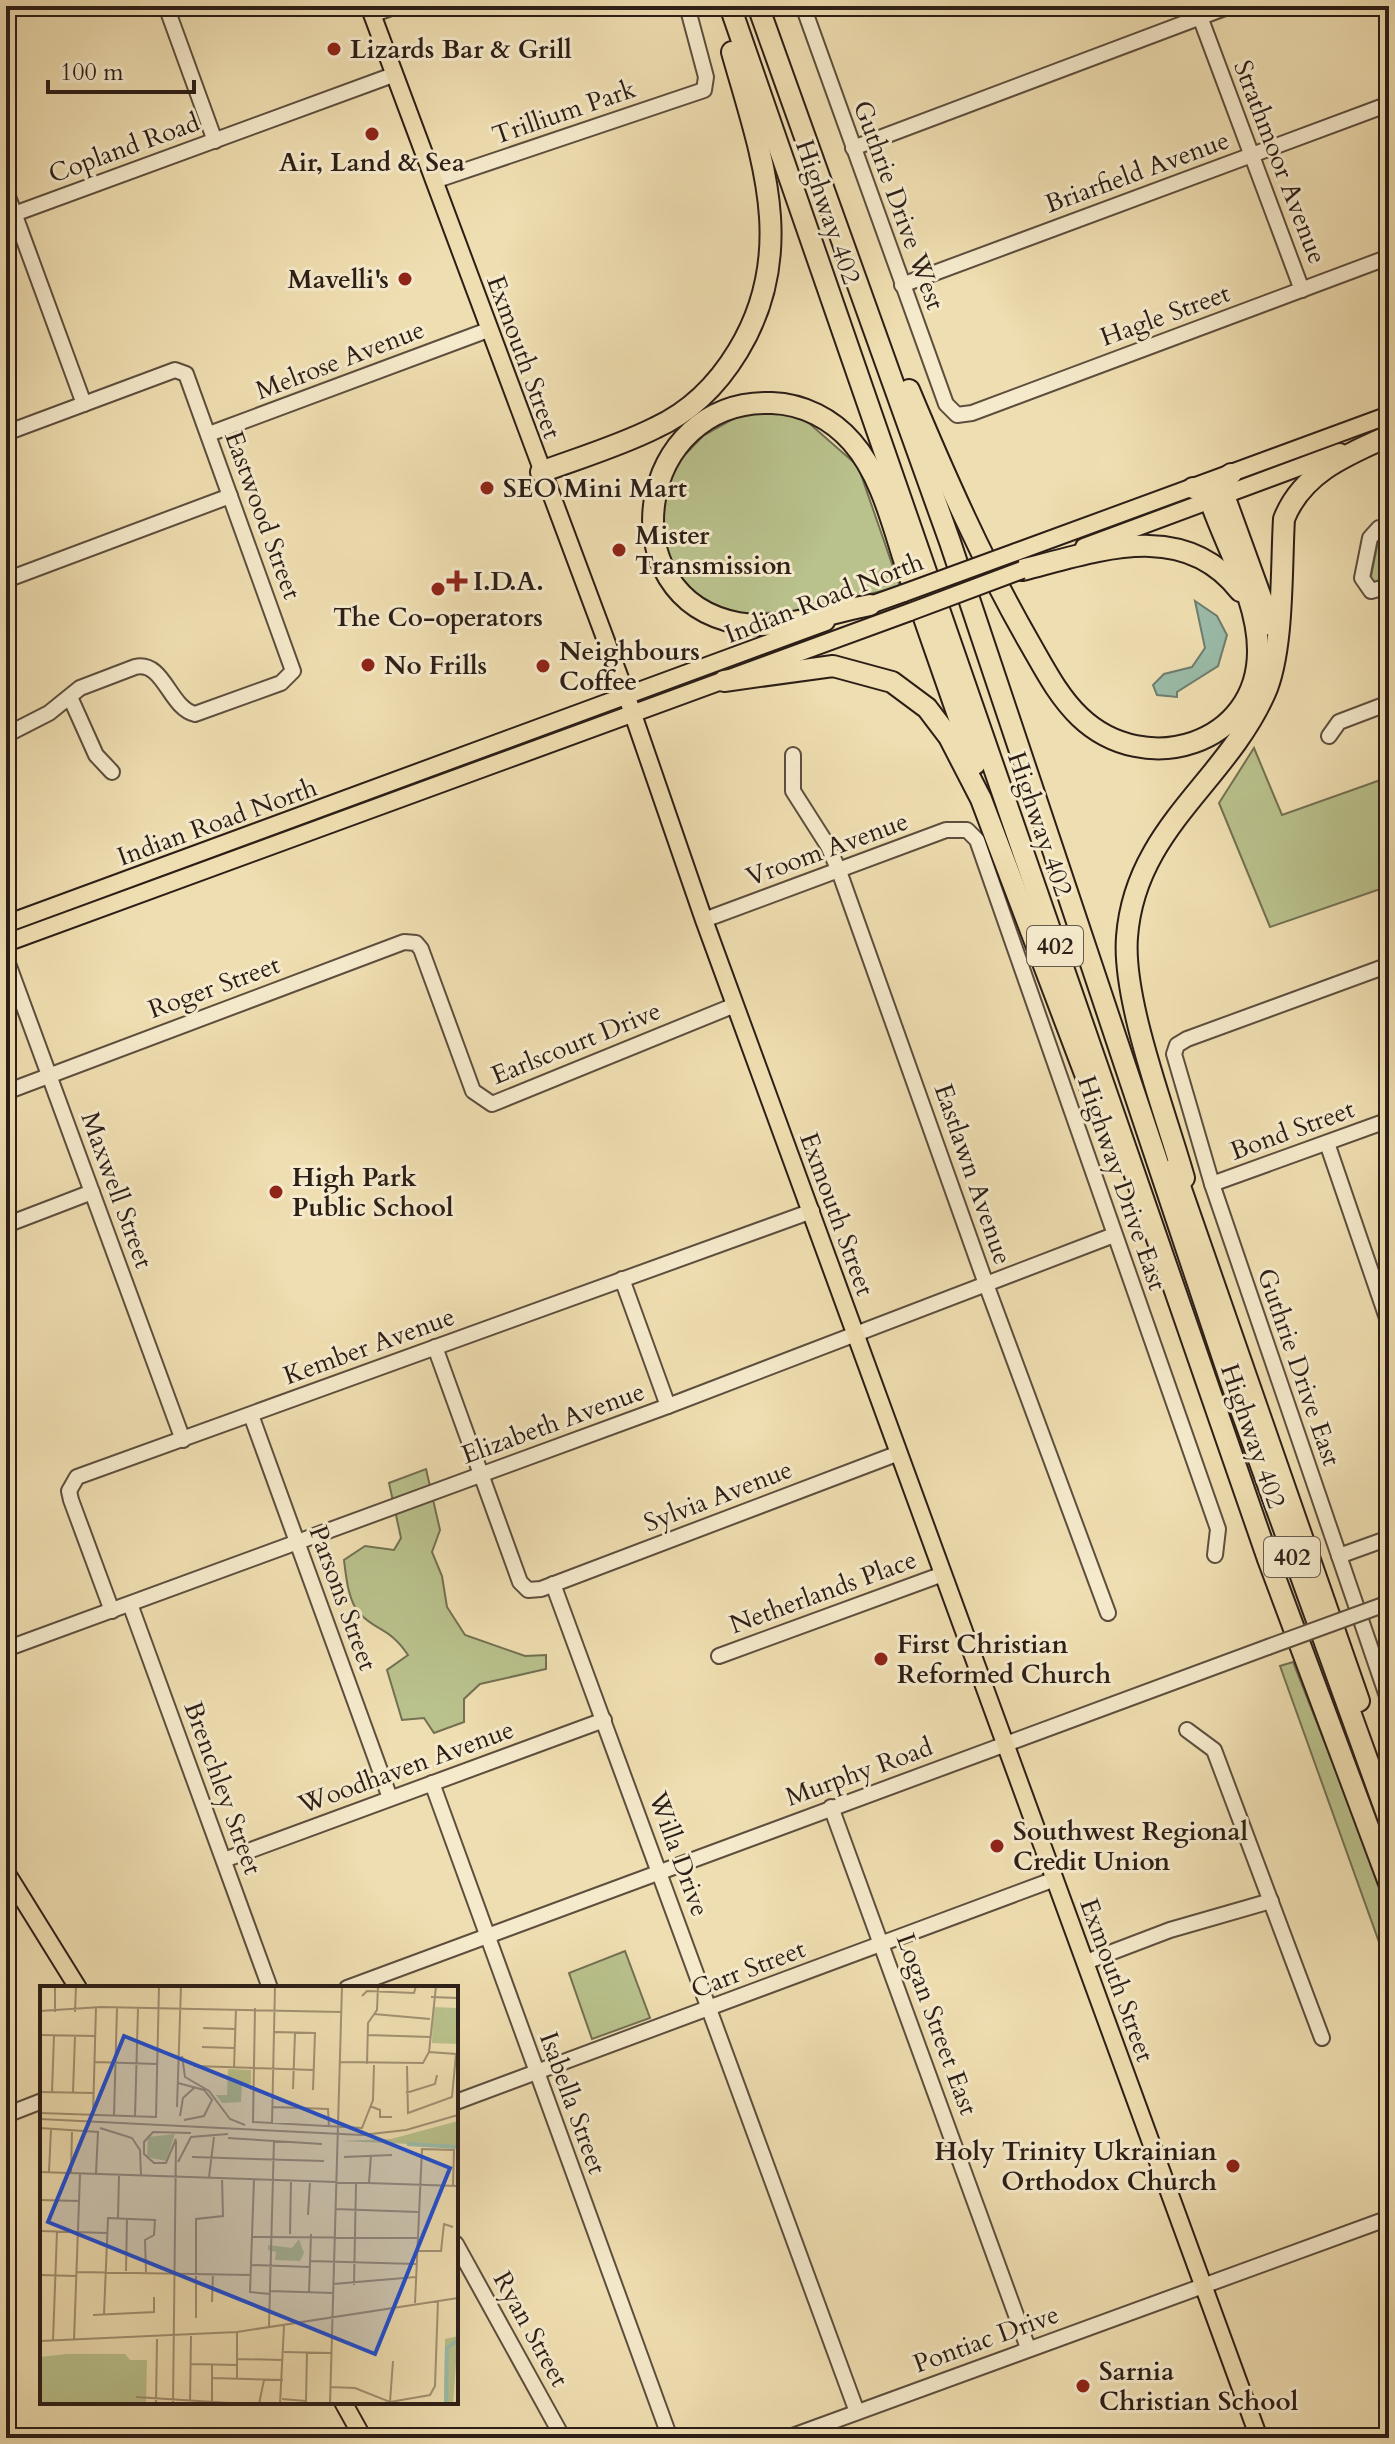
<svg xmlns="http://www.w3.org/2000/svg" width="1395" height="2444" font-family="Cardo,serif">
	<rect width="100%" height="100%" fill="#efdeb1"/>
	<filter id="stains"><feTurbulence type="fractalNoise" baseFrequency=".0025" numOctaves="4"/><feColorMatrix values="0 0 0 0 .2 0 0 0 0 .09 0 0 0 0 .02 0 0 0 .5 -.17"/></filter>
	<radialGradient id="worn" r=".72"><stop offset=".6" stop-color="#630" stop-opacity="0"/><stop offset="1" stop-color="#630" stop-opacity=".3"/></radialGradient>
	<g fill="#b9c18c" stroke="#727052" stroke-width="2">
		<path d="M772 408 803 418 858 466 900 587 790 612 737 614 697 597 667 559 662 492 675 465 703 436 735 418Z"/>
		<path d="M1388 533 1389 574 1375 585 1370 581 1379 536Z"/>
		<path d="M1254 748 1282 815 1389 777V886L1270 927 1219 803Z"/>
		<path d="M426 1469 440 1530 432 1552 442 1576 447 1607 465 1635 525 1656 546 1655V1669L480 1684 464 1699V1722L434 1733 424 1718 402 1720 387 1670 408 1655C390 1628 378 1632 360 1614 348 1601 346 1576 344 1560L365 1546 394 1550 401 1538 389 1483Z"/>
		<path d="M1293 1662 1389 1906V1970L1280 1666Z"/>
		<path d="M625 1951 650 2018 592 2039 569 1973Z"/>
	</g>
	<path fill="#9abca9" stroke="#6e7d6f" stroke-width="2" d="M1195 601 1217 616 1227 635 1218 666 1177 692V697L1157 695 1153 685 1164 674 1192 667 1205 648Z"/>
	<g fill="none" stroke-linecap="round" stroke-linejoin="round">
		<g stroke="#5d4e3e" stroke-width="18">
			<g id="minor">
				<path d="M166 6 215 141"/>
				<path d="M803 6 946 404 957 415 972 413 1389 257"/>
				<path d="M1196 6 1302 290"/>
				<path d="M372 15 396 6"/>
				<path d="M853 148 1230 6"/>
				<path d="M434 181 704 90 706 77 687 6"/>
				<path d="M6 191 84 404"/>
				<path d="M6 217 393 75"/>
				<path d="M902 285 1389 104"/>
				<path d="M6 433 175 370 186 374 293 671 281 683 195 714C169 708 164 660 135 667L80 688 49 713 6 735"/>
				<path d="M209 434 488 330"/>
				<path d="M1389 528H1379L1370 538 1362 578 1371 591 1389 586"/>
				<path d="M6 580 230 496"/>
				<path d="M70 697 96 755 112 772"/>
				<path d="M1329 736 1339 722 1389 703"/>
				<path d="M793 755V791L828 846 839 871 986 1284 1108 1613"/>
				<path d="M704 920 946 830H967L977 840 1218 1529 1215 1555"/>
				<path d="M6 958 183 1440"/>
				<path d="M1389 965 1187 1039 1177 1045 1174 1054 1212 1184 1389 1702"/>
				<path d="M6 1092 404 942 416 943 421 949 473 1091 492 1104 735 1005"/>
				<path d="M1327 1143 1389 1324"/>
				<path d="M1212 1184 1389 1120"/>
				<path d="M6 1225 92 1192"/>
				<path d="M622 1279 668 1406"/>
				<path d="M435 1347 520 1582 528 1590 541 1589 899 1453"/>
				<path d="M251 1415 390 1798"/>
				<path d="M1339 1556 1389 1538"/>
				<path d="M553 1584 857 2412"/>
				<path d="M130 1604 270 1988"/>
				<path d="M112 1611 71 1500 69 1491 77 1477 812 1211"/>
				<path d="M6 1649 668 1406 1114 1235"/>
				<path d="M719 1656 943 1574"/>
				<path d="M1187 1730 1214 1750 1322 2038"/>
				<path d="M432 1783 670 2438"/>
				<path d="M831 1807 1028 2348"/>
				<path d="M224 1860 604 1720"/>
				<path d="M1086 1962 1170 1930 1271 1901"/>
				<path d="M347 1988 1268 1647"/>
				<path d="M456 2102 1055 1879"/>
				<path d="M6 2115 42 2101"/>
				<path d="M456 2244 563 2438"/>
				<path d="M787 2438 1389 2218"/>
			</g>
		</g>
		<g stroke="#2c1e17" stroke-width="20">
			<g id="major">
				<path d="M369 6 627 697 704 920 1259 2438"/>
				<path d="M1084 547 1340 452"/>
				<path d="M1016 552 1389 415"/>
				<path d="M859 609 904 593"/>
				<path d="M6 924 826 622"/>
				<path d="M6 943 910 612"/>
				<path d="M6 1872 78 1988"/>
				<path d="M343 2402 363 2438"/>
			</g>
		</g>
		<g stroke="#2c1e17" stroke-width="24">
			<g id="highway">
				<path d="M730 6 1268 1559 1389 1883"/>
				<path d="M758 6 950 542 1231 1382 1389 1820"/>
				<path d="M909 390C945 476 983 562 1029 642 1044 668 1058 696 1080 717 1145 779 1259 745 1258 650 1258 600 1226 547 1210 500L1216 486 1231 474"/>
				<path d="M541 472C579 458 619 446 655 428 690 412 718 384 738 351 799 251 761 155 732 52"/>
				<path d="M1193 488 1219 494 1226 501 1271 625"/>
				<path d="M1022 570C1097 551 1184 518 1240 591"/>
				<path d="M870 605C829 613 780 631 738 623 606 598 636 398 772 403 803 404 832 419 852 442 882 476 893 527 907 569 930 634 952 699 975 764"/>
				<path d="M724 681 833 666 892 682 927 708 949 737 981 799 1098 1108"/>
				<path d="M1174 1169 1359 1701"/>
				<path d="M1184 1178C1166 1114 1122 1001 1127 937 1135 829 1225 783 1265 693 1284 650 1281 568 1284 519 1302 473 1346 455 1389 436"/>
			</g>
		</g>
		<use href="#minor" stroke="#f5eacc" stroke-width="14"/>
		<use href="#major" stroke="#efdeb1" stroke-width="16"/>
		<use href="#highway" stroke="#efdeb1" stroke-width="20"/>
		<g stroke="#5d4e3e" stroke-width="18" stroke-linecap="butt">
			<path id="minor-bridge" d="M1268 1647 1383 1605"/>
		</g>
		<g stroke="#2c1e17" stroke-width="20" stroke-linecap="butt">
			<g id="major-bridge">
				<path d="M904 593 1016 552"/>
				<path d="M910 612 1022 570"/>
			</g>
		</g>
		<use href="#minor-bridge" stroke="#f5eacc" stroke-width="14"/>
		<use href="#major-bridge" stroke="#efdeb1" stroke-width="16"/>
	</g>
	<g fill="#8f2418" stroke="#f5eacc" stroke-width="3">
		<circle cx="334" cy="49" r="8"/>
		<circle cx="372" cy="134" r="8"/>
		<circle cx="405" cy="279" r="8"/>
		<circle cx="487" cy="488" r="8"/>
		<circle cx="619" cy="550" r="8"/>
		<path d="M453 569h8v8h8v8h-8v8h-8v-8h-8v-8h8z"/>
		<circle cx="438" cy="589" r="8"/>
		<circle cx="368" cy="665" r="8"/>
		<circle cx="543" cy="666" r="8"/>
		<circle cx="276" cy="1192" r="8"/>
		<circle cx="881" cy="1659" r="8"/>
		<circle cx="997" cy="1846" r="8"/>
		<circle cx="1233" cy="2166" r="8"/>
		<circle cx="1083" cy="2386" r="8"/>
	</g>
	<g text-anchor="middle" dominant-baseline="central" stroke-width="6" stroke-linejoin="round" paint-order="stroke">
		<g fill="#f5eacc" stroke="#685b4d" stroke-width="2">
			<rect x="1027" y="926" width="56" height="40" rx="6"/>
			<rect x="1264" y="1537" width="56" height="40" rx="6"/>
		</g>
		<g font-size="24" font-weight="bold" fill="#2c1e17">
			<text x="1055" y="946">402</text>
			<text x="1292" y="1557">402</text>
		</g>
		<g font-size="26" font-weight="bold" fill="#2c1e17" stroke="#f5eacc" text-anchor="start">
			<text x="350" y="49">Lizards Bar &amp; Grill</text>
			<text x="372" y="162" text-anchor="middle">Air, Land &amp; Sea</text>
			<text x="389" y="279" text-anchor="end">Mavelli's</text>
			<text x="503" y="488">SEO Mini Mart</text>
			<text x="635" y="535">Mister<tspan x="635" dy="30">Transmission</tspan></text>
			<text x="473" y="581">I.D.A.</text>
			<text x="438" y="617" text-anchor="middle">The Co-operators</text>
			<text x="559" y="651">Neighbours<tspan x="559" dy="30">Coffee</tspan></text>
			<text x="384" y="665">No Frills</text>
			<text x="292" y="1177">High Park<tspan x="292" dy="30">Public School</tspan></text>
			<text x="897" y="1644">First Christian<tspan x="897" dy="30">Reformed Church</tspan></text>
			<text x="1013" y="1831">Southwest Regional<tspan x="1013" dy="30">Credit Union</tspan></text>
			<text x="1217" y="2151" text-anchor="end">Holy Trinity Ukrainian<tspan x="1217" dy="30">Orthodox Church</tspan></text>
			<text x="1099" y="2371">Sarnia<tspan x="1099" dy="30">Christian School</tspan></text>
		</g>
		<g font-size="26" fill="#2c1e17" stroke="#f5eacc">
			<text transform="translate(564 112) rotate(-19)">Trillium Park</text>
			<text transform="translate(124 148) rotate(-20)">Copland Road</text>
			<text transform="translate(1280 162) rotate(69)">Strathmoor Avenue</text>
			<text transform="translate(1137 172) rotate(-20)">Briarfield Avenue</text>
			<text transform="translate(899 205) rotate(70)">Guthrie Drive West</text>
			<text transform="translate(828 212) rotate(71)">Highway 402</text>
			<text transform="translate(1165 315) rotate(-20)">Hagle Street</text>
			<text transform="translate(524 357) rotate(70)">Exmouth Street</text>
			<text transform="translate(340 360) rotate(-21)">Melrose Avenue</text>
			<text transform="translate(263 515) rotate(70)">Eastwood Street</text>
			<text transform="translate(824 598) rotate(-21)">Indian Road North</text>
			<text transform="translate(217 822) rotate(-20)">Indian Road North</text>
			<text transform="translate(1040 824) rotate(71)">Highway 402</text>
			<text transform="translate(827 849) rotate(-20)">Vroom Avenue</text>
			<text transform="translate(214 987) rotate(-20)">Roger Street</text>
			<text transform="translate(576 1043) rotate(-22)">Earlscourt Drive</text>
			<text transform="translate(1292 1130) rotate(-20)">Bond Street</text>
			<text transform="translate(973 1174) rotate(71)">Eastlawn Avenue</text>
			<text transform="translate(1122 1183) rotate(71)">Highway Drive East</text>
			<text transform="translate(117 1190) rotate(70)">Maxwell Street</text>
			<text transform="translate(837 1214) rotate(70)">Exmouth Street</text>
			<text transform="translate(369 1346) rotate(-20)">Kember Avenue</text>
			<text transform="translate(1299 1367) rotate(71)">Guthrie Drive East</text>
			<text transform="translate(553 1423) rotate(-20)">Elizabeth Avenue</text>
			<text transform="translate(1253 1436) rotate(71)">Highway 402</text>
			<text transform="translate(718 1496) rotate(-21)">Sylvia Avenue</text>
			<text transform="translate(823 1592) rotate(-20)">Netherlands Place</text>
			<text transform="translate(343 1598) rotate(70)">Parsons Street</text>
			<text transform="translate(406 1767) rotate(-20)">Woodhaven Avenue</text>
			<text transform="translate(859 1772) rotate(-20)">Murphy Road</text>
			<text transform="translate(223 1788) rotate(70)">Brenchley Street</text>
			<text transform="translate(679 1854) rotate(70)">Willa Drive</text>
			<text transform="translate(748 1969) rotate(-21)">Carr Street</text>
			<text transform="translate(1117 1980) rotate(70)">Exmouth Street</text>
			<text transform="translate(937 2024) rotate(70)">Logan Street East</text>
			<text transform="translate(573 2103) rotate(70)">Isabella Street</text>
			<text transform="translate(531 2329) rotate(61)">Ryan Street</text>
			<text transform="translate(986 2339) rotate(-20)">Pontiac Drive</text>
		</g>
	</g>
	<g transform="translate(40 1986)">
		<rect width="418" height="418" fill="#efdeb1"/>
		<path d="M393 21 418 22V58L392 57ZM188 83 211 84V98H202L201 116 182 117 176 109H187ZM418 135V160L300 155 351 153ZM135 148 126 175 107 171 108 151ZM259 253 264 267 260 275 235 274 236 266 228 264V259L252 262ZM418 350 413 418H404L405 353ZM27 368H85L90 374H107L106 418H0V371Z" fill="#b9c18c"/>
		<path fill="none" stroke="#9abca9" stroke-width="4" d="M367 158 418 161M406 418 407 362 418 354"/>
		<path fill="none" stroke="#a19173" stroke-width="2" d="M322 10 327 5 374 7 376 0M391 11 418 12M215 22 213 136 322 142 333 114 334 79M0 25 61 21 301 26M15 26V0M35 26 36 0M334 28 390 33M163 42 195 43M235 46 275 47 273 104M0 49 55 50M328 49 390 51M162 61 194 62M142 70 145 91 169 105 190 133 205 139M55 76 117 78M299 76 383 77 389 66 396 0M327 78 328 37 337 24 338 0M154 80 274 84M367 80 368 127 412 111 416 68 389 66M194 82 196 23M138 97 164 104 172 114 164 130 144 134M253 103 255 47M0 106 54 107M12 106 14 49M33 106 35 50M366 107 395 98 397 89M330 120 340 124V131H352M137 121 141 0M233 121 288 123 289 141M0 127 116 131 119 0M53 129 56 21M74 130 77 22M140 130 143 112 154 102M95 131 98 22M0 133 322 149 366 144 418 129M232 138 235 0M0 142 58 146 56 187M60 142 92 152 100 164 101 189M188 152 282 158M136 153 126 177H114L104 168V156L113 146 151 147M152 171 284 175M304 171 352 169M138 176 151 151 188 148M0 186 418 200M9 186 11 143M31 187 32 144M169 191 174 151M214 193 210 306 230 308M329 197 331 169M0 214 39 215M295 223 378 226M268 229 270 195M78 232 79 189M0 245 67 247M250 248 251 194M212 251 377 252M377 265H401L404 238 413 241M270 275 376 278M211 279 270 281M86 285 87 232M36 286 211 289M0 289 36 290M293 298 376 291M314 299 316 198M230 305 293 307M269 307 271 248M172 316 173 288M375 317 382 163 414 164 413 200M64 328 68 232 115 234 114 249 105 254 106 286M53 329 114 326V311M156 332V233L183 230 182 192M229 340 234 154M34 354 40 188M0 355 197 346 418 312M13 355 17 245M244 366 291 367M197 373 243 374M151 378 197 379M172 392 243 394M197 393V346M290 401 315 402 350 416 390 409 395 400 398 314M96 411 205 418M242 413 266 415 267 366M350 416 353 375M172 417V378M116 418 117 353M133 418 136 155M150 418 151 350M219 418 224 394M240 418 244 340M290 418 302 0"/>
		<path fill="#1d4ed8" fill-opacity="0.15" stroke="#1d4ed8" stroke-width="4" d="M84 50 410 182 335 368 8 236Z"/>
		<rect width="418" height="418" fill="none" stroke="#2c1e17" stroke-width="4"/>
	</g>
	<rect width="1395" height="2444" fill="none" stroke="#efdeb1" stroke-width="32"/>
	<rect x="8" y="8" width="1379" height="2428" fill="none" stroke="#2c1e17" stroke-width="4"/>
	<rect x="16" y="16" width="1363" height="2412" fill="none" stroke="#2c1e17" stroke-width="2"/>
	<path d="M48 80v12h146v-12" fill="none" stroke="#2c1e17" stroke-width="4"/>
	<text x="60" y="80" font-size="24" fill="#2c1e17" stroke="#f5eacc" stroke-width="6" paint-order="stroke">100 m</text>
	<rect width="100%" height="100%" filter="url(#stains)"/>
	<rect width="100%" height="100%" fill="url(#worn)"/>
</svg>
